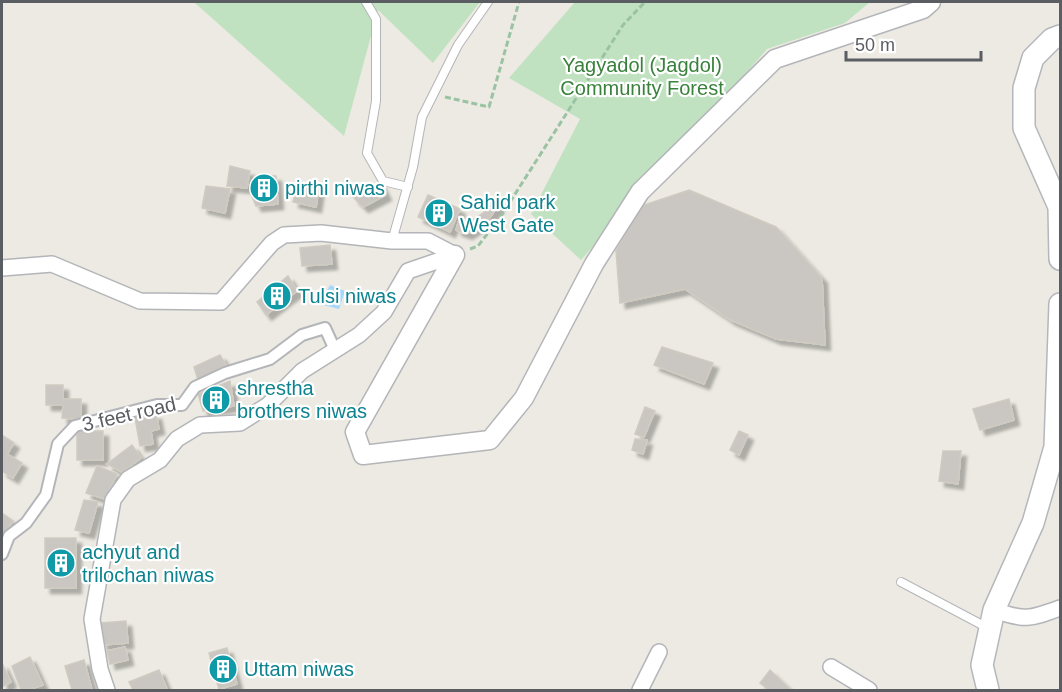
<svg xmlns="http://www.w3.org/2000/svg" width="1062" height="692" font-family="Arial,sans-serif">
	<defs>
		<filter id="shadow"><feDropShadow dx="5.5" dy="5.5" stdDeviation="1.5" flood-color="#0004"/></filter>
	</defs>
	<rect width="100%" height="100%" fill="#eceae2"/>
	<g fill="#c1e2c0">
		<path d="M194 2H480L433 63 378 10 344 136Z"/>
		<path d="M575 2H870L845 23 767 49 581 260 531 214 580 119 509 78Z"/>
	</g>
	<path fill="#a6d7f9" d="M330 285 345 291 339 309 320 304Z"/>
	<g fill="#cac6c1" stroke="#d0cbc1" stroke-width="1.5" filter="url(#shadow)">
		<path d="M230 166 250 171 247 188 227 186Z"/>
		<path d="M259 175 276 176 278 204 256 206 251 194Z"/>
		<path d="M380 183 386 195 363 207 353 197Z"/>
		<path d="M298 184 319 187 316 207 293 202Z"/>
		<path d="M206 186 230 189 225 213 202 208Z"/>
		<path d="M689 190 776 227 822 278 825 345 776 339 731 320 685 289 620 303 616 251 641 206Z"/>
		<path d="M428 195 460 209 450 232 418 217Z"/>
		<path d="M495 197 501 202 488 220 467 234 456 230 459 220 468 223 483 213Z"/>
		<path d="M330 245 332 264 302 266 300 248Z"/>
		<path d="M288 276 297 291 266 315 257 302Z"/>
		<path d="M662 347 713 363 704 384 654 365Z"/>
		<path d="M220 355 226 365 198 380 194 367Z"/>
		<path d="M230 381 234 406 203 411 198 394Z"/>
		<path d="M46 385H63V399H81V419L62 418 63 405H46Z"/>
		<path d="M1009 399 1014 420 980 430 973 409Z"/>
		<path d="M645 407 655 411 644 437 635 434Z"/>
		<path d="M156 414 159 429 151 431 153 444 140 446 135 418Z"/>
		<rect x="77" y="431" width="26" height="29"/>
		<path d="M739 431 748 435 739 455 730 450Z"/>
		<path d="M2 435 14 443 7 454 22 463 13 478 2 471Z"/>
		<path d="M635 439 647 440 643 454 632 450Z"/>
		<path d="M132 445 141 458 122 472 107 464Z"/>
		<path d="M943 451H961L958 484 939 481Z"/>
		<path d="M97 466 117 474 105 499 86 493Z"/>
		<path d="M84 500 98 502 89 533 75 530Z"/>
		<path d="M2 513 13 521 2 538Z"/>
		<rect x="45" y="538" width="31" height="50"/>
		<path d="M126 621 128 643 102 645 101 623Z"/>
		<path d="M125 647 128 660 110 664 107 651Z"/>
		<path d="M227 648 237 684 219 689 209 653Z"/>
		<path d="M30 657 43 685 27 690H21L12 666Z"/>
		<path d="M84 660 92 690H72L65 666Z"/>
		<path d="M2 663 11 682 2 687Z"/>
		<path d="M159 670 167 689 133 690 129 682Z"/>
		<path d="M770 670 791 690H769L760 683Z"/>
	</g>
	<g fill="none" stroke-linecap="round" stroke-linejoin="round">
		<g stroke="#b3b5b9" stroke-width="10">
			<g id="service">
				<path d="M366 2 376 19V101L367 153 383 181 408 187"/>
				<path d="M392 241 413 167 422 117 458 45 488 2"/>
				<path d="M901 582 988 628"/>
			</g>
		</g>
		<g stroke="#b3b5b9" stroke-width="14">
			<path id="pedestrian" d="M2 554 9 536 26 523 46 495 58 444 75 426 157 405H182L195 387 225 373 270 359 302 335 325 328 335 350"/>
		</g>
		<g stroke="#b3b5b9" stroke-width="18">
			<g id="minor">
				<path d="M2 268 52 264 140 301 221 302 272 243 284 235 321 233 392 241H428L455 255"/>
				<path d="M994 610C1025 621 1030 619 1060 608"/>
				<path d="M831 667 869 690"/>
				<path d="M107 690 100 669 92 619 113 500 128 479 160 460 177 439 200 425 240 423 268 405 302 371 359 335 384 312 408 271 455 255"/>
				<path d="M640 690 659 652"/>
			</g>
		</g>
		<g stroke="#b3b5b9" stroke-width="21">
			<path id="tertiary" d="M455 255 355 432 363 455 490 440 524 398 594 264 640 192 775 59 923 9 931 2"/>
		</g>
		<g stroke="#b4b7bb" stroke-width="24">
			<g id="secondary">
				<path d="M1060 36 1052 39 1033 58 1024 88V128L1059 207 1060 259"/>
				<path d="M988 690 982 665 994 610 1033 523 1055 447 1060 304"/>
			</g>
		</g>
		<g stroke="#9ac3a4" stroke-width="3" stroke-dasharray="6 3" stroke-linecap="butt">
			<path d="M445 97 489 107 519 2"/>
			<path d="M470 249 478 246 501 216 623 25 645 2"/>
		</g>
		<use href="#service" stroke="#fff" stroke-width="8"/>
		<use href="#pedestrian" stroke="#fff" stroke-width="10"/>
		<use href="#minor" stroke="#fff" stroke-width="15"/>
		<use href="#tertiary" stroke="#fff" stroke-width="18"/>
		<use href="#secondary" stroke="#fff" stroke-width="21"/>
	</g>
	<defs>
		<g id="building-disc" transform="scale(1.5)"><circle r="9.5" fill="#0f9aa8" stroke="#fff"/><path d="M-4-6H4V6H1V3H-1V6H-4ZM-2.5-4.3h1.7v1.8h-1.7ZM.8-4.3h1.7v1.8H.8ZM-2.5-1h1.7V.8h-1.7ZM.8-1h1.7V.8H.8Z" fill="#fff"/></g>
	</defs>
	<g fill-rule="evenodd">
		<use href="#building-disc" x="264" y="188"/>
		<use href="#building-disc" x="439" y="213"/>
		<use href="#building-disc" x="277" y="296"/>
		<use href="#building-disc" x="216" y="400"/>
		<use href="#building-disc" x="61" y="563"/>
		<use href="#building-disc" x="223" y="669"/>
	</g>
	<g text-anchor="middle" dominant-baseline="central" stroke-width="4.5" stroke-linejoin="round" paint-order="stroke">
		<g font-size="20" fill="#3a813c" stroke="#fff">
			<text x="642" y="65">Yagyadol (Jagdol)<tspan x="642" dy="23">Community Forest</tspan></text>
		</g>
		<g font-size="20" fill="#0d838f" stroke="#fff" text-anchor="start">
			<text x="285" y="188">pirthi niwas</text>
			<text x="460" y="202">Sahid park<tspan x="460" dy="23">West Gate</tspan></text>
			<text x="298" y="296">Tulsi niwas</text>
			<text x="237" y="388">shrestha<tspan x="237" dy="23">brothers niwas</tspan></text>
			<text x="82" y="552">achyut and<tspan x="82" dy="23">trilochan niwas</tspan></text>
			<text x="244" y="669">Uttam niwas</text>
		</g>
		<g font-size="20" fill="#5a5e62" stroke="#fff">
			<text transform="translate(129 414) rotate(-13)">3 feet road</text>
		</g>
	</g>
	<rect width="1062" height="692" fill="none" stroke="#5a5e62" stroke-width="6"/>
	<path d="M846 51v9h135v-9" fill="none" stroke="#5a5e62" stroke-width="3"/>
	<text x="855" y="51" font-size="18" fill="#5a5e62" stroke="#ffffff" stroke-width="4.5" paint-order="stroke">50 m</text>
</svg>
